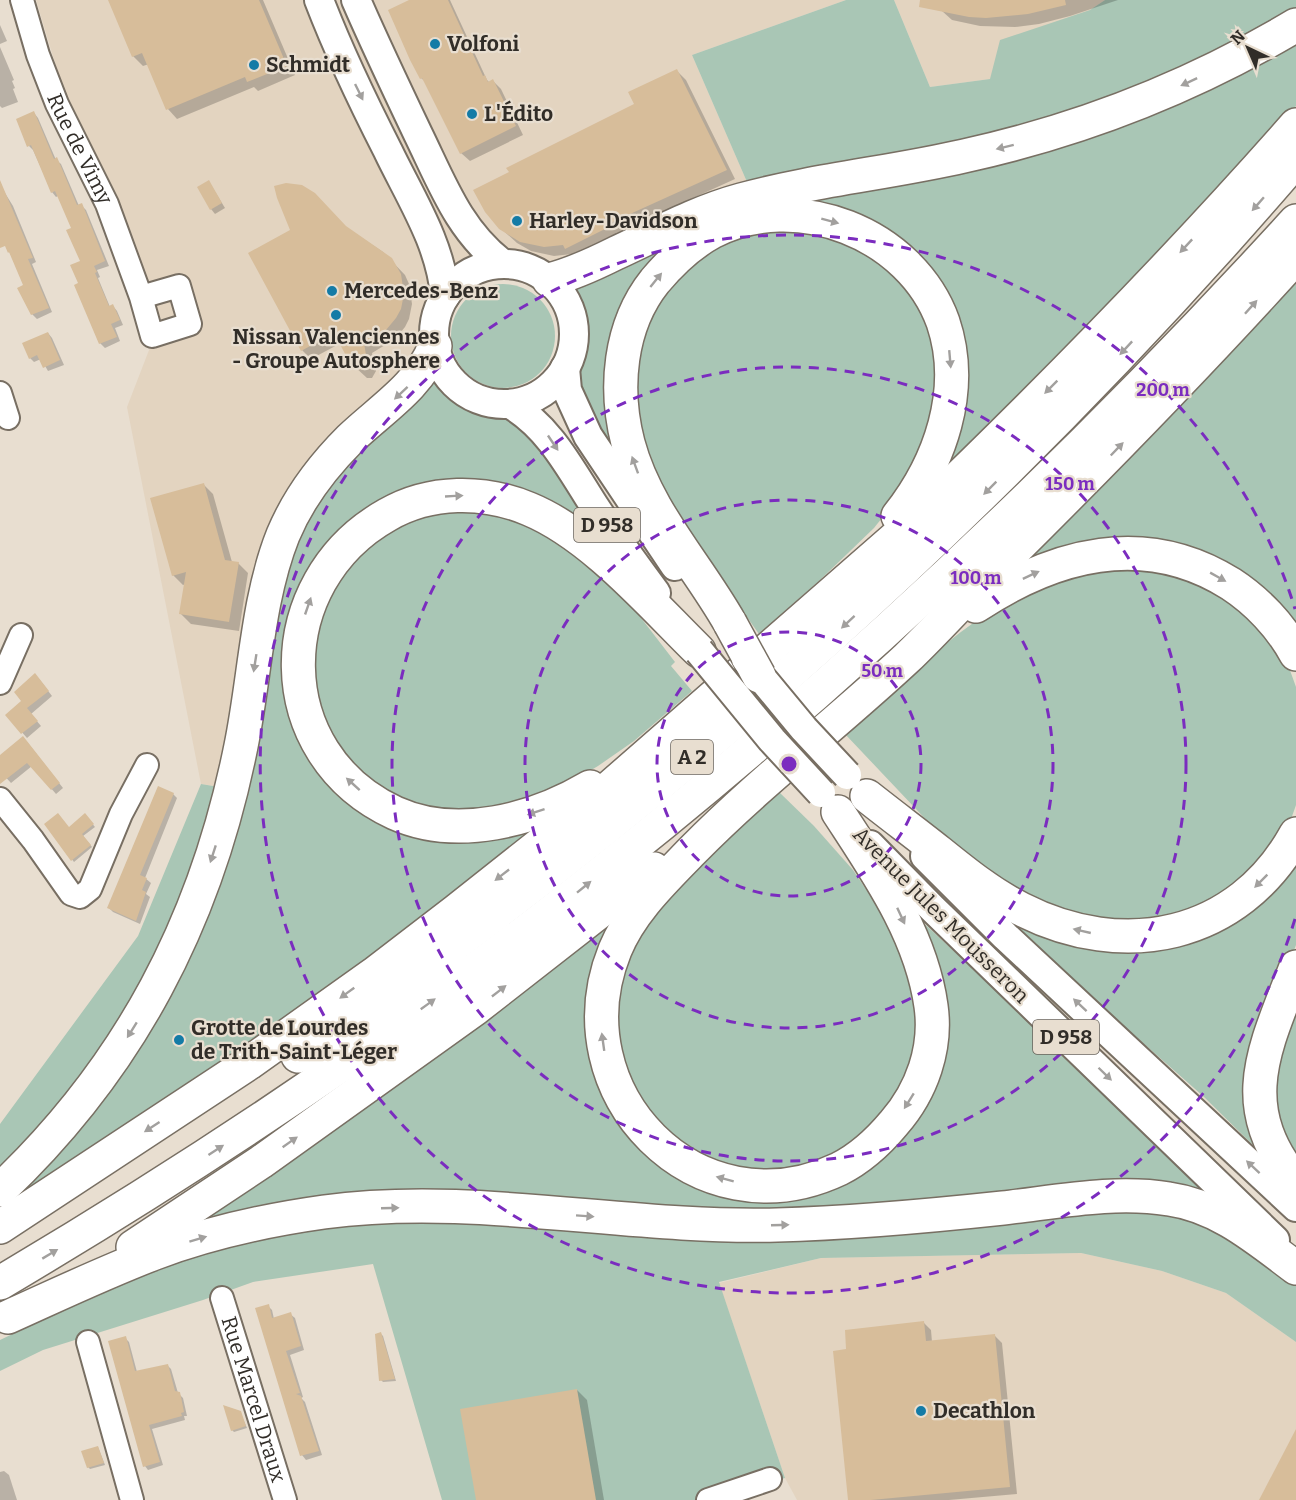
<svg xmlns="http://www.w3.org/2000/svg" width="1296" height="1500" font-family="Bitter,serif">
	<rect width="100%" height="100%" fill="#e8ded0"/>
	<g fill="#e3d4c0">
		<path d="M36 0H846L692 55 747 182 560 263 512 253 486 258 464 267 448 277 433 295 424 316 423 339 394 382 303 466 273 517 261 551 219 787 201 784 127 407 161 319 64 93Z"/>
		<path d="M894 0H1105L990 79 930 87Z"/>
		<path d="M1081 1253 1162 1271 1226 1293 1296 1342V1500H797L785 1478 719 1283 821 1258Z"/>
	</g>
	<g fill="#a9c6b5">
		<path d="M846 0H894L930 87 990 79 1000 40 1090 10 1105 0H1296V11L1130 95 1003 134 747 182 692 55Z"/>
		<path d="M1296 33V106L1197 215 946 478 939 292 785 197 917 173Z"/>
		<path d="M777 227 836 236 880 259 925 313 938 362 940 397 925 448 901 494 874 528 820 580 759 634 663 499 635 420V369L645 327 663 296 685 270 707 252 741 236Z"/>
		<path d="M688 229 635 296 616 460C609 447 578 396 577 385 576 375 582 367 583 358 588 331 584 310 569 287Z"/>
		<path d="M1296 275V642L1191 554 1015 573Z"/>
		<circle cx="503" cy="336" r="52"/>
		<path d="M433 377 463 405 484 414 515 422 528 430 558 471 605 550 505 492 343 532 292 688 386 815 561 813 389 950 10 1209 17 1185 158 1011 259 700 295 536 317 494Z"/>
		<path d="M451 508 499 512 538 528 587 561 621 592 675 662 671 666 692 691 634 741 598 766 552 793 521 805 446 813 407 803 370 783 333 744 309 669 317 615 343 567 391 527Z"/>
		<path d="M1110 567 1185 576 1220 590 1255 619 1287 662 1296 687V805L1290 822 1247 877 1186 915 1145 922 1089 921 1030 900 950 845 845 734C909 677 977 604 1060 577 1076 572 1094 570 1110 567Z"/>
		<path d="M201 784 219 787 179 915 101 1059 0 1172V1124L138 936Z"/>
		<path d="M778 791 814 826 853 870 886 919 912 978 920 1036 911 1077 893 1105 853 1146 782 1173 752 1172 687 1152 646 1117 614 1033 620 991 631 952 654 908Z"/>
		<path d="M1296 846V945L1265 1026 1262 1154 1203 1096 1100 1005 996 906 1151 944Z"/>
		<path d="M620 910 592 986 655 1154 797 1193 922 1101 914 914 1225 1203 913 1209H580L184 1228Z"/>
		<path d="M1296 991V1161L1282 1133 1270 1080Z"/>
		<path d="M1135 1206 1231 1232 1296 1283V1342L1226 1293 1162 1271 1081 1253 821 1258 719 1282 785 1478 708 1500H442L373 1264 253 1282 203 1300 43 1350 0 1371V1340L132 1277 219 1247 319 1229 418 1221Z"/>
	</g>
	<g fill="#0003">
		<path d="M110 0H263L295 75 258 91 254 87 177 119 168 109 149 64 143 66 133 56Z"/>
		<path d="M412 0H450L487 80 490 83 493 81 501 89 523 135 470 161 461 153 427 83 421 78Z"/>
		<path d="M944 0H1118L1070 16 1039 24 1015 27 980 26 952 20 942 11Z"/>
		<path d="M0 25 7 41 0 44Z"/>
		<path d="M0 47 14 80 12 81 15 88 13 89 18 102 2 108 0 106Z"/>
		<path d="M677 71 686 80 735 179 616 233 618 236 575 257 572 254 554 256 531 251 517 243 495 223Z"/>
		<path d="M34 113 38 118 56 160 61 164 79 206 81 205 86 210 109 266 97 270 100 277 98 278 110 307 113 306 117 311 123 325 115 328 120 341 105 348 100 343 80 284 82 262 73 229 58 196 56 197 52 192 33 150 29 146Z"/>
		<path d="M209 182 225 208 215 214 211 209Z"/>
		<path d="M0 185 13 206 36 262 32 264 52 312 37 319 32 314 25 286 0 231Z"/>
		<path d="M347 228 383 252 405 275 409 284 412 304 409 319 405 327 395 339 372 353 376 371 372 378H367L354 366 341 343 311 359 302 350Z"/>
		<path d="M48 333 52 338 64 365 48 371 41 359 34 362 30 358Z"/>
		<path d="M203 484 213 494 232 562 238 563 248 573 239 631 191 624 181 614 186 584 183 585 173 575Z"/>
		<path d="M39 679 52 696 31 714 41 726 27 738 7 715 23 701Z"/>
		<path d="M27 742 63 788 56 794 32 766 11 783 0 771V757Z"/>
		<path d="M173 794 177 798 145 878 151 883 146 894 150 897 140 924 113 912 109 908Z"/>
		<path d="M85 815 95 827 83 836 92 847 74 862 46 825 69 829Z"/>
		<path d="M268 1306 272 1310 274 1319 290 1314 295 1318 304 1350 290 1355 303 1397 301 1398 305 1402 322 1455 306 1460 302 1455Z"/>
		<path d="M924 1323 931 1330 932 1342 995 1336 1002 1343 1017 1494 949 1500H849L848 1350Z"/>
		<path d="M381 1334 383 1336 396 1381 383 1382 381 1380Z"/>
		<path d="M125 1338 129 1342 137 1372 167 1365 171 1369 178 1393 183 1398 187 1416H184L185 1420 152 1429 163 1465 148 1470 145 1466Z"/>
		<path d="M577 1390 587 1400 604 1500H477Z"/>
		<path d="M240 1412 247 1428 234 1432 232 1430Z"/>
		<path d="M98 1447 105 1465 90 1469 88 1467Z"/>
		<path d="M4 1471 9 1475 17 1500H0V1472Z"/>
	</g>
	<g fill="#d7bd9a">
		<path d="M108 0H259L287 66 247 82 245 77 166 110 142 53 132 57Z"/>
		<path d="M409 0H448L483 76 485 75 488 82 493 79 516 126 460 154 422 78 420 79 410 60 388 10Z"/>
		<path d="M920 0H1065L1066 5 1028 14 986 18 969 17 919 7Z"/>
		<path d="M677 69 727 170 608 224 609 227 565 249 563 245 544 247 520 242 499 229 485 212 473 190 509 172 506 168 634 104 628 92Z"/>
		<path d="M34 111 54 159 57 157 77 205 82 203 105 261 94 266 97 272 95 273 109 306 113 304 120 320 111 324 117 337 99 344 74 285 78 283 70 265 80 261 66 230 71 228 55 191 51 193 31 145 27 147 16 119Z"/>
		<path d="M0 180 33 258 28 259 49 308 31 315 17 288 23 285 9 252 8 253 5 246 0 248Z"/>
		<path d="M209 180 222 203 210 210 197 187Z"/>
		<path d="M286 183 302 185 315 193 346 226 392 258 401 274 404 294 401 309 396 318 386 330 364 343 367 361 363 369 357 370 352 367 334 333 301 351 248 253 290 230 277 198 274 186Z"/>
		<path d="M48 332 60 360 43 368 37 355 29 359 22 343Z"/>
		<path d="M204 483 225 560 239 562 229 622 179 614 186 572 172 576 150 498Z"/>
		<path d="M35 673 49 691 27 708 38 721 21 734 5 715 21 701 14 692Z"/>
		<path d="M23 736 60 783 51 790 27 763 0 784V755Z"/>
		<path d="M158 786 174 793 140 875 147 878 142 890 146 892 136 921 107 908Z"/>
		<path d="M58 813 69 827 85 813 94 824 82 834 91 845 71 861 44 824Z"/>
		<path d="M269 1304 272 1318 291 1312 301 1346 286 1351 300 1393 296 1394 301 1396 319 1451 300 1456 255 1308Z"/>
		<path d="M924 1321 926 1341 995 1334 1010 1487 871 1500H848L833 1351 846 1349 845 1330Z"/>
		<path d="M381 1332 395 1379 379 1381 375 1334Z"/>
		<path d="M126 1336 135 1371 168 1364 175 1391 180 1392 184 1412 181 1413 182 1416 149 1425 160 1462 143 1467 108 1341Z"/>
		<path d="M577 1389 596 1500H476L460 1409Z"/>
		<path d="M223 1405 241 1411 246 1426 231 1431Z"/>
		<path d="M1296 1429V1500H1259Z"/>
		<path d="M98 1446 104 1463 87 1468 81 1451Z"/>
	</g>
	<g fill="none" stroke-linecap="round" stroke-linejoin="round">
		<g stroke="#786f63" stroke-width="26">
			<g id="minor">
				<path id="s1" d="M22 0 38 55 57 104 107 204 141 297 152 336 190 324 179 286 141 297"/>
				<path d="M0 393 8 418"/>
				<path d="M0 683 21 635"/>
				<path d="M0 799 33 840 71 894 80 897 90 889 121 814 147 765"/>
				<path id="s2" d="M222 1298 285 1500"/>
				<path d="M88 1342 132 1500"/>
				<path d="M708 1500 770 1479"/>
			</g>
		</g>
		<g stroke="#786f63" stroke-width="32">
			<g id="major">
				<path d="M319 0C339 52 363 102 388 151 410 197 441 244 445 296"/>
				<path d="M356 0C376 46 397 90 418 134 442 183 459 231 503 264"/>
				<circle cx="504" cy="334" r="70"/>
				<path d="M565 368 567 390 588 436 675 566"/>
				<path d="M510 404C551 428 572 472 597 510 616 539 636 566 656 593"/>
				<path d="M870 845 933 909 1275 1240"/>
				<path d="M925 856 1005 936 1296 1207"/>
			</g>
		</g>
		<g stroke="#786f63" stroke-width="36">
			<g id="highway">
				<path d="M549 280C573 274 594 264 616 253 657 234 697 212 741 200 814 180 890 173 964 156 1082 130 1192 87 1296 25"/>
				<path d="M976 606C1055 554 1145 530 1231 584 1257 601 1281 626 1296 654"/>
				<path d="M730 623C696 563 646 511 628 443 614 389 619 326 655 281 671 262 690 244 712 232 796 188 911 233 943 322 966 390 940 463 898 516"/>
				<path d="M590 787C534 820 457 841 395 813 267 754 268 582 387 515 430 490 484 490 529 509 592 535 651 604 699 651"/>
				<path d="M867 796C891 815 915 833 939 852 965 873 991 894 1021 909 1123 961 1238 939 1296 834"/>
				<path d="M838 812C877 872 921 934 931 1006 937 1048 922 1091 894 1123 879 1141 861 1158 839 1169 698 1236 557 1093 615 950 631 911 663 881 692 851 760 782 836 724 907 658 929 637 949 615 970 594 1082 484 1191 373 1296 257"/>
				<path d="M1296 967C1265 1048 1233 1105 1296 1182"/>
				<path d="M298 1056C668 803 1004 500 1296 160"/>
				<path d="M0 1190C130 1067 206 921 241 746 255 678 257 600 283 535 298 499 322 467 350 439 380 410 419 387 435 346"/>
				<path d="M0 1227 249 1063 374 974 456 911 585 809 901 533C1038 402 1171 267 1296 125"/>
				<path d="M133 1247 261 1162 476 1008 654 869"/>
				<path d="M0 1283C199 1165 391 1037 573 895 833 692 1074 464 1296 221"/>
				<path d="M8 1317C57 1295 105 1272 155 1253 208 1233 267 1220 324 1212 474 1192 626 1229 777 1225 852 1223 928 1216 1003 1208 1057 1202 1114 1190 1169 1199 1219 1206 1257 1239 1296 1268"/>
			</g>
		</g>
		<use href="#minor" stroke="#fff" stroke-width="22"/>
		<use href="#major" stroke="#fff" stroke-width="28"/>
		<use href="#highway" stroke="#fff" stroke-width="33"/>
		<g stroke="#786f63" stroke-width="32" stroke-linecap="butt">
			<g id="major-bridge">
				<path d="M699 651 772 740 821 793"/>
				<path d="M746 659 804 729 847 775"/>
			</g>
		</g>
		<g stroke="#786f63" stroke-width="36" stroke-linecap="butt">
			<path id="highway-bridge" d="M730 623 759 676"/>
		</g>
		<use href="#major-bridge" stroke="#fff" stroke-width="28"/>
		<use href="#highway-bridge" stroke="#fff" stroke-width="33"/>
	</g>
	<defs><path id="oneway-solid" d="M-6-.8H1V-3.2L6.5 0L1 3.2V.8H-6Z" transform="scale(1.5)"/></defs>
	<g fill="#a2a09e">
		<use href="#oneway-solid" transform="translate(1189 82) rotate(155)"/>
		<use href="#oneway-solid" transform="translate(359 92) rotate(64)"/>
		<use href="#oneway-solid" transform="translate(1005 147) rotate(166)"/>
		<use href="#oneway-solid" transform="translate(1258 204) rotate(131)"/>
		<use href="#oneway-solid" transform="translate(830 221) rotate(15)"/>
		<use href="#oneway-solid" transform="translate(1186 246) rotate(133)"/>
		<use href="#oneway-solid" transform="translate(656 280) rotate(-51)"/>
		<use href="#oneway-solid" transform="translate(1251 307) rotate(-48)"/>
		<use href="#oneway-solid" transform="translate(1126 348) rotate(133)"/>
		<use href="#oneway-solid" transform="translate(950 359) rotate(85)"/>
		<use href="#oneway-solid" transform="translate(1051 387) rotate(135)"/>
		<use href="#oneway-solid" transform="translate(401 393) rotate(137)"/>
		<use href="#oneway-solid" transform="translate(553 443) rotate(56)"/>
		<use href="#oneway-solid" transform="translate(1117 449) rotate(-46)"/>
		<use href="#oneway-solid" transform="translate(635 465) rotate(-110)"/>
		<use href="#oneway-solid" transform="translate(990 488) rotate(135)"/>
		<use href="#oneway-solid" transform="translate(454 496) rotate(-3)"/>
		<use href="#oneway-solid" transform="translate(1031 575) rotate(-25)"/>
		<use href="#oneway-solid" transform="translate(1218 577) rotate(29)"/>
		<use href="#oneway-solid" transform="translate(308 606) rotate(-71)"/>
		<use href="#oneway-solid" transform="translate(848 622) rotate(137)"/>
		<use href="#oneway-solid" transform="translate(255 663) rotate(99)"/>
		<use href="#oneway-solid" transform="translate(353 784) rotate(-138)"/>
		<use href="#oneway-solid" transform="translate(536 812) rotate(162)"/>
		<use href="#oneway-solid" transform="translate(213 854) rotate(108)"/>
		<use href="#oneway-solid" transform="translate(502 875) rotate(142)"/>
		<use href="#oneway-solid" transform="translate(1261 881) rotate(135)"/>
		<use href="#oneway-solid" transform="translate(584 887) rotate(-39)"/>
		<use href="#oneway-solid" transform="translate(901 916) rotate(65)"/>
		<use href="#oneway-solid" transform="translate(1082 931) rotate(-167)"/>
		<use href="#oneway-solid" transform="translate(499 991) rotate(-38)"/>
		<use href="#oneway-solid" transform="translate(347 993) rotate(144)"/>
		<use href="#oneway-solid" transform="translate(428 1004) rotate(-36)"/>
		<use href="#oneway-solid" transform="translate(1080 1005) rotate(-137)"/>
		<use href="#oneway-solid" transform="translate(132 1030) rotate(122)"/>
		<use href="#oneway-solid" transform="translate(603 1042) rotate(-98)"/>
		<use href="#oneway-solid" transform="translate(1105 1074) rotate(44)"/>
		<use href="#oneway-solid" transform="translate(909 1101) rotate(122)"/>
		<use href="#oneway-solid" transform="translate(152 1127) rotate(147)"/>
		<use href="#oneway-solid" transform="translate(290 1142) rotate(-35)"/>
		<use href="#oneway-solid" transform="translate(216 1150) rotate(-33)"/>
		<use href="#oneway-solid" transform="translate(1253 1167) rotate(-137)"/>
		<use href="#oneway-solid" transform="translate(725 1179) rotate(-165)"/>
		<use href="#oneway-solid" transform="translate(390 1208) rotate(-2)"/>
		<use href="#oneway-solid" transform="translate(585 1216) rotate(4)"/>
		<use href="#oneway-solid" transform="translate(780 1225) rotate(-2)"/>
		<use href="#oneway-solid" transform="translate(198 1239) rotate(-17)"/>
		<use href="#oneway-solid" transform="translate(50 1254) rotate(-31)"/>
	</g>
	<g fill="none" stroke="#7b2cbf" stroke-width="3" stroke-dasharray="10 8">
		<circle cx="789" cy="764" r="132"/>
		<circle cx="789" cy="764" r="264"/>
		<circle cx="789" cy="764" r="397"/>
		<path d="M1295 919A529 529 0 1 1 1295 609"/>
	</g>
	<g fill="#147ba6" stroke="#e8ded0" stroke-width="2">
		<circle cx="435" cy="44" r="6"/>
		<circle cx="254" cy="65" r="6"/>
		<circle cx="472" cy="114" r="6"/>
		<circle cx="517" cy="221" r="6"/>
		<circle cx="332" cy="291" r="6"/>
		<circle cx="336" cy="315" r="6"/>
		<circle cx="179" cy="1040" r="6"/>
		<circle cx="921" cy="1411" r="6"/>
	</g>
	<g text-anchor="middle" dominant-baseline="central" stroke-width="4.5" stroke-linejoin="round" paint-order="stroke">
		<g fill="#e8ded0" stroke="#68625a" stroke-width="1.5">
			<rect x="574" y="508" width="66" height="34" rx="4.5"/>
			<rect x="671" y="740" width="42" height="34" rx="4.5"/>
			<rect x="1033" y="1020" width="66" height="34" rx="4.5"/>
		</g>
		<g font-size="20" font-weight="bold" fill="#312d28">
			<text x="607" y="525">D 958</text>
			<text x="692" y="757">A 2</text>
			<text x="1066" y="1037">D 958</text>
		</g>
		<g font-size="21" font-weight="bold" fill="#312d28" stroke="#e8ded0" text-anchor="start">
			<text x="447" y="44">Volfoni</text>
			<text x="266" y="65">Schmidt</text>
			<text x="484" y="114">L'Édito</text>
			<text x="529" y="221">Harley-Davidson</text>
			<text x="344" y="291">Mercedes-Benz</text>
			<text x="336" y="337" text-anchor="middle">Nissan Valenciennes<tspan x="336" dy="24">- Groupe Autosphere</tspan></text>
			<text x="191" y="1028">Grotte de Lourdes<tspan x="191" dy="24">de Trith-Saint-Léger</tspan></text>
			<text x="933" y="1411">Decathlon</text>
		</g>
		<g font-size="21" fill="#312d28" stroke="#e8ded0">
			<text stroke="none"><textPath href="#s1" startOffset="160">Rue de Vimy</textPath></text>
			<text transform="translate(941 915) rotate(45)">Avenue Jules Mousseron</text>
			<text stroke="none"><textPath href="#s2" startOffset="106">Rue Marcel Draux</textPath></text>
		</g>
	</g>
	<circle cx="789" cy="764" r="9" fill="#7b2cbf" stroke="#e8ded0" stroke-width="3"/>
	<g font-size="18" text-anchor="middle" font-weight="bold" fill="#7b2cbf" stroke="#e8ded0" stroke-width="4.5" stroke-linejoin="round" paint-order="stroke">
		<text x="1163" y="396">200 m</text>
		<text x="1070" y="490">150 m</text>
		<text x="976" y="584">100 m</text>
		<text x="882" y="677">50 m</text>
	</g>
	<g transform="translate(1248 48) rotate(316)" stroke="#e8ded0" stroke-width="4.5" paint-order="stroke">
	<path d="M0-4.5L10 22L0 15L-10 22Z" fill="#312d28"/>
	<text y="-9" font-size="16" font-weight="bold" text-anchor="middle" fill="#312d28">N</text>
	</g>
</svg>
